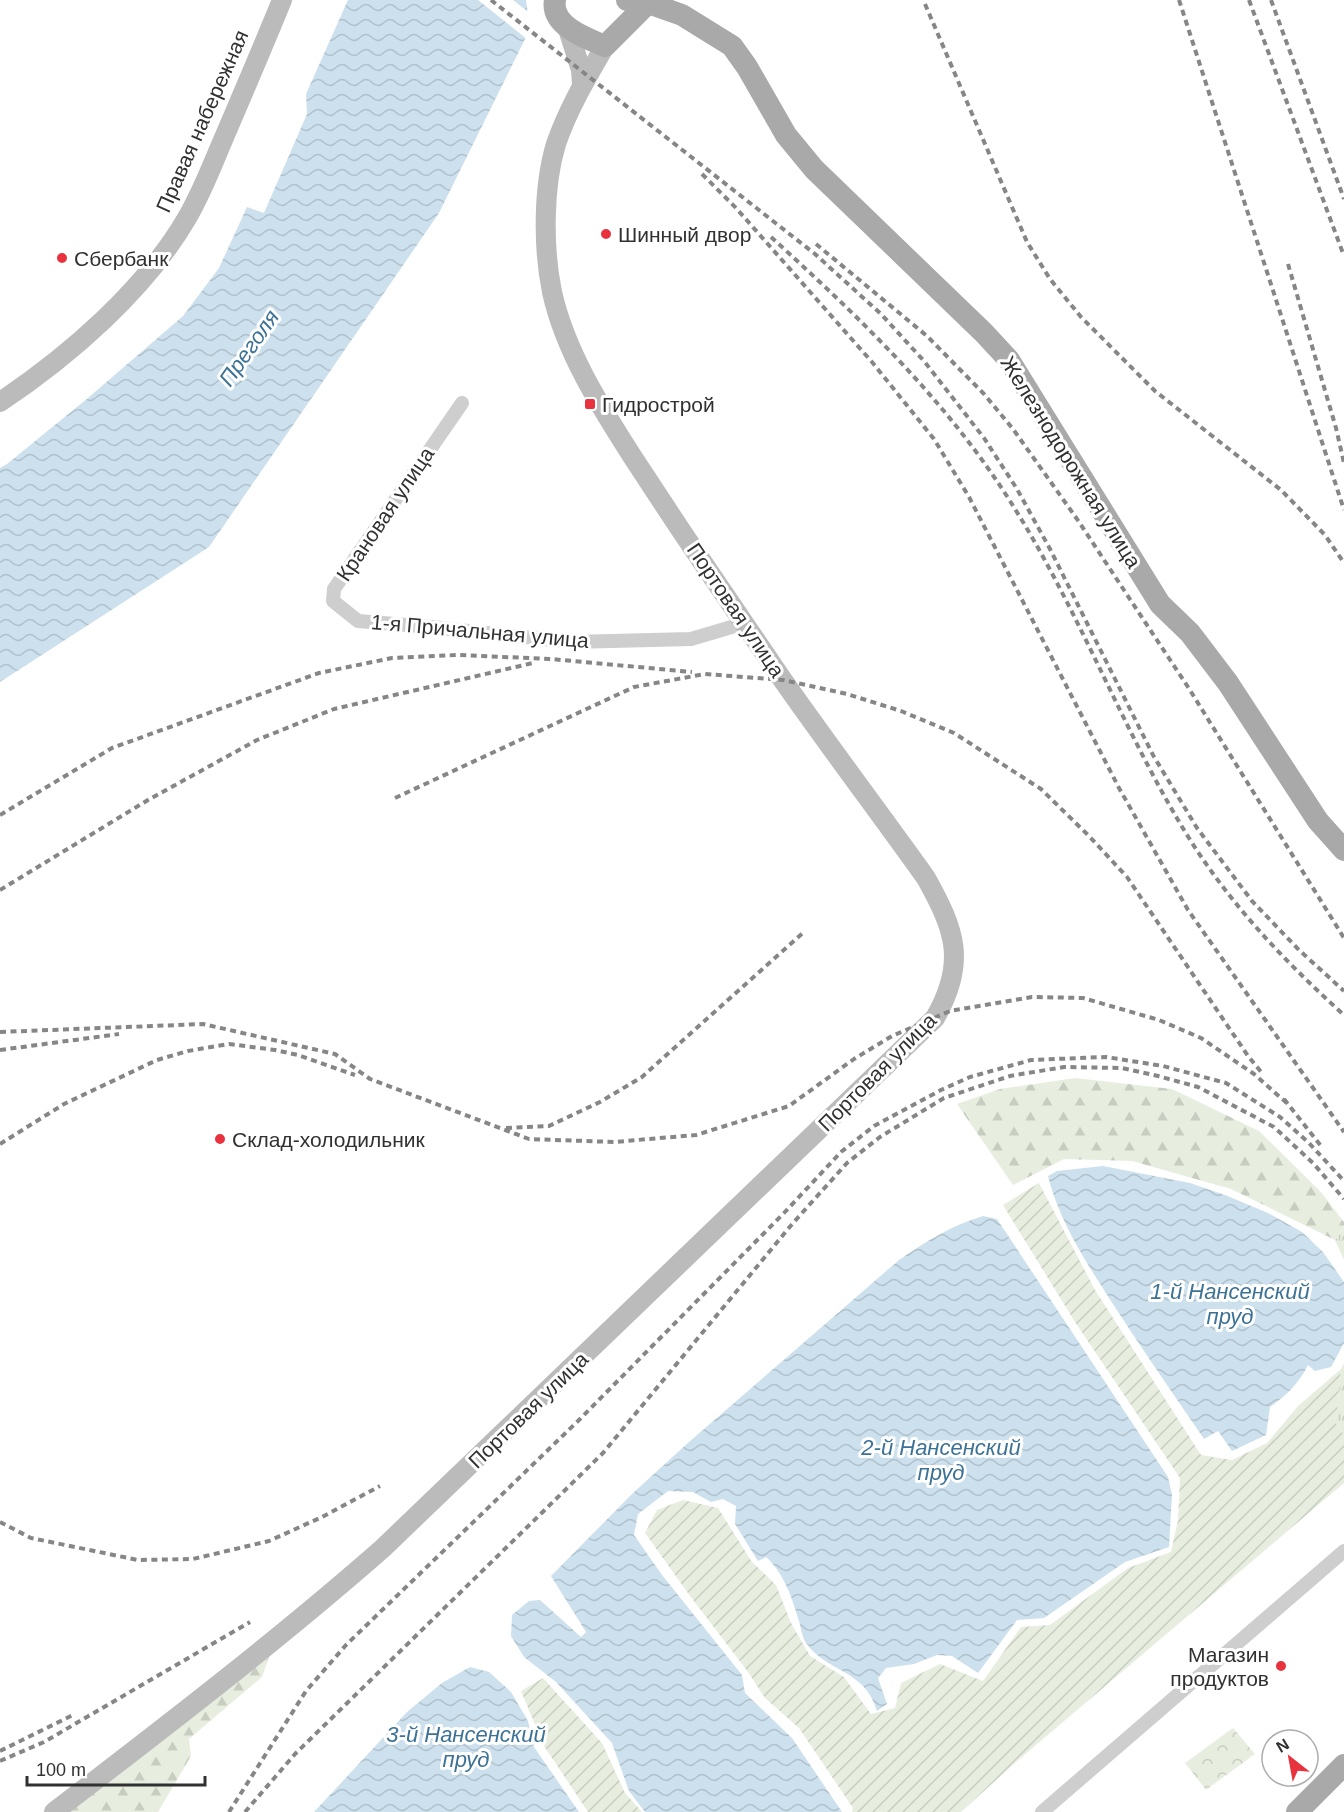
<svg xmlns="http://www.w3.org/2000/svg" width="1344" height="1812" font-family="Arial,sans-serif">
	<defs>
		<pattern id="grass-tufts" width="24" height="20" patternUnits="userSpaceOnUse" patternTransform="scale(1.5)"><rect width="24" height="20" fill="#e7eedf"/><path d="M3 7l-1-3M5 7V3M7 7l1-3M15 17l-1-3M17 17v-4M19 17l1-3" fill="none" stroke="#c7cdc0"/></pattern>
		<pattern id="forest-firs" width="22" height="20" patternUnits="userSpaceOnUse" patternTransform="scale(1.5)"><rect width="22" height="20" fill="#e7eedf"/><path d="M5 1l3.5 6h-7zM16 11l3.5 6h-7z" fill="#c7cdc0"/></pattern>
		<pattern id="park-crowns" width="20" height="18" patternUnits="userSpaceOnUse" patternTransform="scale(1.5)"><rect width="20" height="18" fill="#e7eedf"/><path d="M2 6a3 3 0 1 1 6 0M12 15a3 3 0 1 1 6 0" fill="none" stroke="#c7cdc0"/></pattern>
		<pattern id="garden-furrows" width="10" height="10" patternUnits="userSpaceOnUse" patternTransform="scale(1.5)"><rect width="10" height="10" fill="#e7eedf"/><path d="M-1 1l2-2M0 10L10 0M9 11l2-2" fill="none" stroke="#c7cdc0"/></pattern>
		<pattern id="water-waves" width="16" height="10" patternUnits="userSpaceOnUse" patternTransform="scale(1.5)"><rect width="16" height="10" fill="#cce0ed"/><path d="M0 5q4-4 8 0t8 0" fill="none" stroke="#b0c1cc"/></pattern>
	</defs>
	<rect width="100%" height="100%" fill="#fff"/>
	<g fill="url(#grass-tufts)">
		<path d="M1344 1227V1260L1335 1240Z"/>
		<path d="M1344 1363V1435L1336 1423 1341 1369Z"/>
	</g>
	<g fill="url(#forest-firs)">
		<path d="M1075 1078 1172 1089 1259 1131 1321 1192 1344 1222V1227L1335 1240 1231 1189 1132 1161 1064 1159 1013 1185 957 1104 1000 1089Z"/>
		<path d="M269 1657 262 1677 189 1739 191 1756 158 1812H67Z"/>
	</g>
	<path fill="url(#park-crowns)" d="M1233 1728 1255 1754 1206 1790 1185 1763Z"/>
	<g fill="url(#garden-furrows)">
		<path d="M1039 1183 1095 1290 1201 1455 1232 1460 1267 1443 1298 1406 1341 1369 1336 1423 1344 1435V1483L1016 1762 961 1812H852L853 1808 799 1728 765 1698 748 1672 690 1596 645 1533 657 1510 683 1500 718 1508 752 1562 776 1585 791 1623 810 1656 844 1677 871 1714 895 1708 901 1683 940 1664 983 1681 1021 1627 1050 1625 1128 1568 1171 1552 1178 1520 1180 1478 1075 1322 1003 1205Z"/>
		<path d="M543 1678 602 1743 625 1793 642 1812H588L544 1746 521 1691Z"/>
	</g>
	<g fill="url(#water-waves)">
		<path d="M348 0H526L530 29 439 213 209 547 0 682V468L7 464 88 398 183 316 219 268 247 207 264 213 307 114 306 94Z"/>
		<path d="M1103 1166 1190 1183 1225 1195 1268 1213 1302 1232 1323 1252 1344 1282V1343L1331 1367 1315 1371 1308 1365C1299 1383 1287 1395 1270 1407L1266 1435 1232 1451 1218 1431 1204 1439C1172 1392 1140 1346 1109 1298 1085 1260 1059 1221 1048 1176L1057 1171Z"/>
		<path d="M983 1216 997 1219 1168 1477 1172 1495 1169 1547 1125 1562 1044 1618 1017 1620 978 1673 952 1656 937 1655 914 1664 886 1668 878 1678 887 1704 877 1711C865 1669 826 1672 806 1643 802 1637 801 1628 799 1621 792 1598 784 1573 766 1557L758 1561 735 1524 736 1506 723 1499 711 1502 693 1492 668 1491 638 1514 634 1535 662 1575 742 1675 745 1693 792 1738 842 1812H645L629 1791 612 1743 556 1682 524 1657 511 1636 512 1615 529 1601 540 1600 581 1637 586 1632 551 1576 634 1492 689 1442 899 1260C927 1241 950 1226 983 1216Z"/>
		<path d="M470 1667 489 1672 511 1692 528 1721 534 1747 579 1812H314L407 1712 442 1683Z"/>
	</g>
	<path fill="#fff" d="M478 0H513L531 14 533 29 528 40Z"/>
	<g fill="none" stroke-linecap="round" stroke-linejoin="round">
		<g stroke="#cecece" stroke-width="14">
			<path d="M462 403 334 589 333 601 358 621 431 627 572 642 691 639 745 623"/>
			<path d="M1042 1812 1344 1551"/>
		</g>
		<g stroke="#bbb" stroke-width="20">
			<path d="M567 26 581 70 582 84"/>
			<path d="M0 402C69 356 145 290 187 218 200 196 210 171 220 147 241 98 262 49 282 0"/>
			<path d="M54 1812C165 1727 277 1641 382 1549L935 1018C967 962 955 930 926 878 878 811 829 746 782 679 755 639 728 599 701 560 677 525 655 491 632 456 600 406 565 351 552 292 543 248 543 187 556 144 568 109 587 77 605 46"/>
		</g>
		<g stroke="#a9a9a9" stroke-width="22">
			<path d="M555 0C550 26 588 39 605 46L648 3"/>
			<path d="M627 0 648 3 682 15 732 46 747 67 786 135 814 169 984 333 1009 360 1160 604 1190 633 1228 683 1318 821 1344 850"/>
			<path d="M1297 1812 1344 1765"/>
		</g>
		<g stroke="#868686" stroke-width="4" stroke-dasharray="6 4.5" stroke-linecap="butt">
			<path d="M491 0 815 254 881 314 924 361 984 438 1017 489 1050 549 1153 755 1197 828 1252 901 1299 950 1344 991"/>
			<path d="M1179 0 1344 510"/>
			<path d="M1249 0 1344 256"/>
			<path d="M1271 0 1344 199"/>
			<path d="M925 4 1027 242 1050 279 1081 317 1155 391 1281 490 1325 535 1344 563"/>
			<path d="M702 174 736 208 872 362 934 439 969 497 1119 788 1188 910 1344 1132"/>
			<path d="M771 237C859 317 946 400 1010 501 1077 606 1120 724 1184 830 1227 901 1283 960 1344 1015"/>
			<path d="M816 244 927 336 984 394 1013 429 1077 519 1188 687 1344 938"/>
			<path d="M1288 264 1336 428 1344 463"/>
			<path d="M395 798 634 687 705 674 783 680 847 694 901 711 954 733 1041 789 1089 836 1127 877 1248 1056 1262 1073"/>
			<path d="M0 815 112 748 319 673 392 658 458 655 551 659 692 672"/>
			<path d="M0 890 148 800 257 740 334 709 533 663"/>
			<path d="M0 1032 203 1024 335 1054 370 1079 529 1139 614 1142 696 1135 789 1106 854 1059 892 1036 950 1011 1032 997 1083 998 1159 1020 1201 1038 1254 1074 1289 1105"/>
			<path d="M0 1050 119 1034"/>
			<path d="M1284 1099 1321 1146"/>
			<path d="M506 1128 549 1126 600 1102 642 1077 805 931"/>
			<path d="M0 1144 64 1104 157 1060 188 1051 229 1044 275 1050 298 1055 355 1075"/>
			<path d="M0 1522 31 1538 138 1560 193 1559 269 1541 322 1517 380 1486"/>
			<path d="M0 1751 75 1714"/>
			<path d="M0 1761 44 1742 250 1622"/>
			<path d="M229 1812 306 1691 346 1645 578 1421 784 1213 841 1152 874 1126 941 1090 970 1077 1031 1060 1106 1057 1163 1066 1226 1083 1280 1117 1309 1143 1344 1181"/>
			<path d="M245 1812 295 1754 603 1453 793 1223 847 1163 880 1137 944 1098 1010 1076 1064 1067 1122 1068 1158 1076 1198 1087 1274 1127 1313 1163 1344 1199"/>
		</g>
	</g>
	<g fill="#e8333e" stroke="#fff" stroke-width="2">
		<circle cx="606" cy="234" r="6"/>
		<circle cx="62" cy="258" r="6"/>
		<rect x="584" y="398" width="12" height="12" rx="3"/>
		<circle cx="220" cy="1139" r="6"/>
		<circle cx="1281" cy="1666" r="6"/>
	</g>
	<g text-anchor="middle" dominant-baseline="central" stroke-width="6" stroke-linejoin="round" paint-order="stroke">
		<g font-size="21" fill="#313131" stroke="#fff">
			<text transform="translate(202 121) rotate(-66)">Правая набережная</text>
			<text transform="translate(1071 462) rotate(58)">Железнодорожная улица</text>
			<text transform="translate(385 514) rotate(-56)">Крановая улица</text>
			<text transform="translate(736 610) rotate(56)">Портовая улица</text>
			<text transform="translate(480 631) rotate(5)">1-я Причальная улица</text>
			<text transform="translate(877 1072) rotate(-45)">Портовая улица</text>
			<text transform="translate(528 1410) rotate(-44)">Портовая улица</text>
		</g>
		<g font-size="21" fill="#313131" stroke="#fff" text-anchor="start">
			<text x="618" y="234">Шинный двор</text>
			<text x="74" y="258">Сбербанк</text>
			<text x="602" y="404">Гидрострой</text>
			<text x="232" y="1139">Склад-холодильник</text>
			<text x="1269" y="1654" text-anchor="end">Магазин<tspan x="1269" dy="24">продуктов</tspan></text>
		</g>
		<g font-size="22" font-style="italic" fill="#3c7296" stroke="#fff">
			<text transform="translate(249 348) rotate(-55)">Преголя</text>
			<text x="1230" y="1291">1-й Нансенский<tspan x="1230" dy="25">пруд</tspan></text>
			<text x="941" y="1447">2-й Нансенский<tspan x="941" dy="25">пруд</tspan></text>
			<text x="466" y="1734">3-й Нансенский<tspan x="466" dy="25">пруд</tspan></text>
		</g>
	</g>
	<g transform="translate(1290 1758) rotate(329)"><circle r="28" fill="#ffffff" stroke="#adadad" stroke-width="1.5"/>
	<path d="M0-4.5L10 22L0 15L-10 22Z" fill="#e8333e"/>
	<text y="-9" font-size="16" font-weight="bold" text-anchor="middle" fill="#313131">N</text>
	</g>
	<path d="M27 1776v9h178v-9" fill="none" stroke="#313131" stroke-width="3"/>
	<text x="36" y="1776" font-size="18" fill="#313131" stroke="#ffffff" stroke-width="4.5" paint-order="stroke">100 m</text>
</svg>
